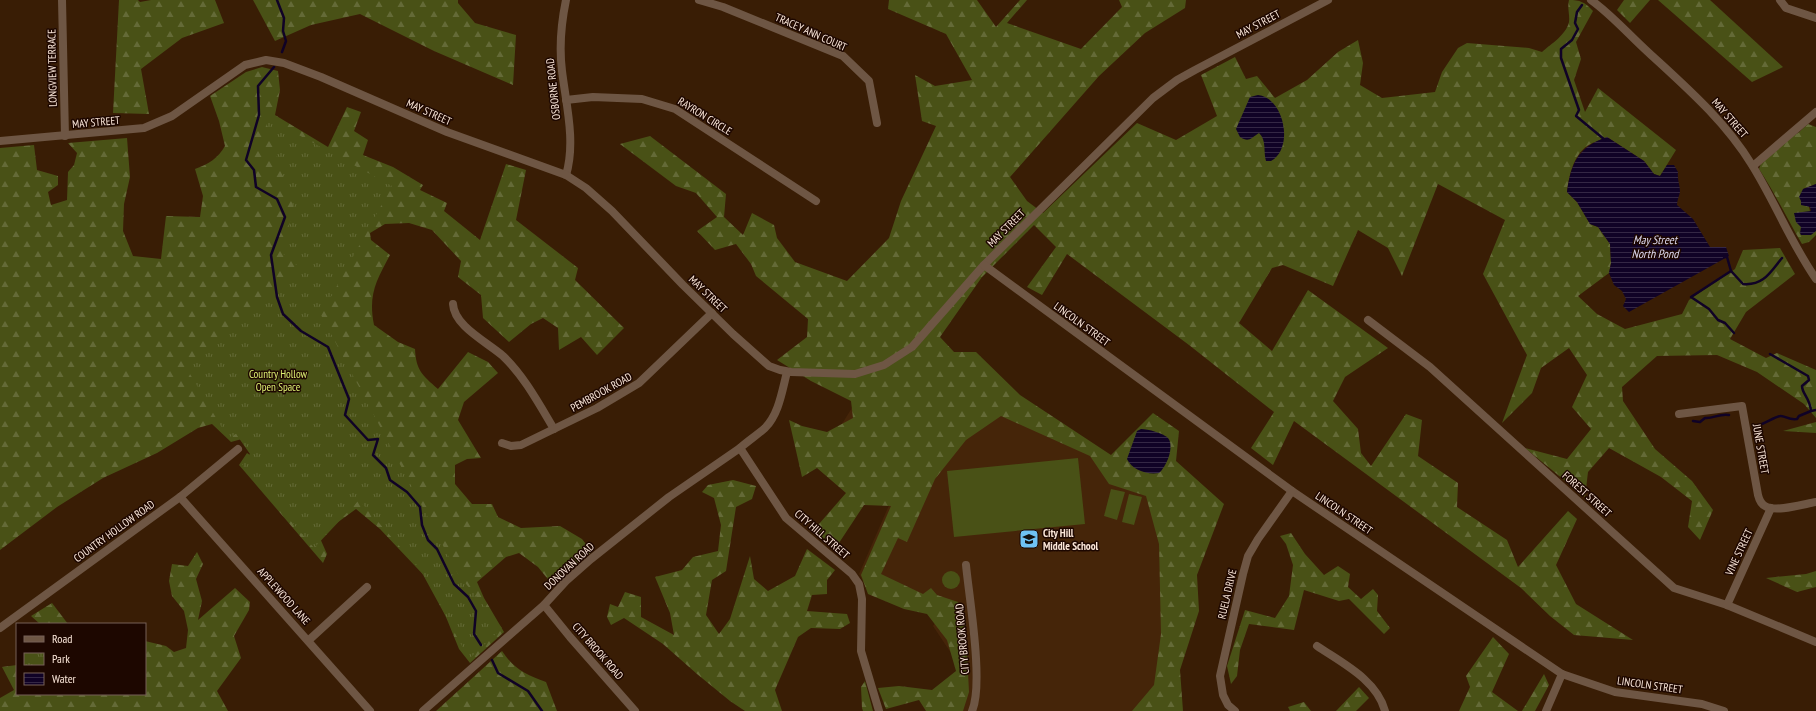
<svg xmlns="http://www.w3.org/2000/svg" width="1816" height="711" font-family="'PT Sans Narrow',sans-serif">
	<defs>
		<pattern id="forest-firs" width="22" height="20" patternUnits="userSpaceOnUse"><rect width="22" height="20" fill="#495116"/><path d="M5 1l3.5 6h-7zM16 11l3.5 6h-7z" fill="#646a37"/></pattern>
		<pattern id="park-tufts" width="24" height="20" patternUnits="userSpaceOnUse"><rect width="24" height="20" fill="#495116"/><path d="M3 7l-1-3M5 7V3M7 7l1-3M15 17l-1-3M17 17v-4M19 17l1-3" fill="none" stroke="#646a37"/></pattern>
		<pattern id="water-rules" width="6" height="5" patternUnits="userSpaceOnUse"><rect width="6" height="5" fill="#100226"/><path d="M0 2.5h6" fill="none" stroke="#342745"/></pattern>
	</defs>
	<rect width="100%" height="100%" fill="#391d05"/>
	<path fill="#452509" d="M912 357 1181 502 1190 623 1149 711H939L963 671 933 626 939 617 870 593 859 574 890 503 835 435 870 379Z"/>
	<g fill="#495116">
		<path d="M1078 458 1085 524 954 537 947 471Z"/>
		<path d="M1111 489 1125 492 1117 520 1104 516Z"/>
		<path d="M1129 494 1142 497 1134 525 1122 522Z"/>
		<circle cx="951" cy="580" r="9"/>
	</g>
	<g fill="url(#forest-firs)">
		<path d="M119 0H138L140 2 151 0H215L224 23 182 38 141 69 149 114 113 113Z"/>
		<path d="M253 0H458V3L475 23 516 35 513 85 434 51 360 14 311 25 275 41Z"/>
		<path d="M889 0H977L996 27 1020 0H1027L1007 23 1081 49 1122 7 1119 0H1186L1185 8 1145 33 1099 76 1010 177 1027 201 1043 213 1137 123 1176 140 1217 116 1201 75 1235 57 1246 79 1257 76 1275 98 1307 80 1338 52 1358 40 1363 63 1360 85 1382 98 1435 92 1442 72 1458 48 1467 43 1529 48 1542 52C1551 44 1566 35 1569 22 1570 15 1567 8 1569 0 1580 0 1585 2 1593 11L1576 42 1581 59 1574 80 1585 112 1598 88 1676 150 1660 176 1654 174 1644 161 1607 137C1601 140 1593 142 1587 146 1573 156 1569 176 1567 192L1577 202 1590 224 1598 227 1610 244 1611 263 1609 273 1578 296 1597 314 1625 329 1682 314 1689 300 1735 269 1743 250 1780 248 1795 274 1746 312 1730 339 1766 358 1777 353 1816 370V418L1804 404 1757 372 1717 355 1657 356 1622 387 1623 401 1655 449 1692 481 1713 510 1700 540 1688 527 1692 501 1661 477 1609 448 1588 472 1585 497 1525 448 1567 459 1591 429 1572 407 1587 375 1569 348 1541 368 1532 393 1502 423 1527 355 1483 274 1505 220 1438 184 1402 276 1388 248 1358 230 1333 286 1283 265 1272 268 1239 323 1272 351 1308 290 1388 348 1345 377 1333 401 1358 429 1361 453 1371 466 1406 414 1422 420 1418 456 1458 483 1457 507 1507 540 1518 567 1568 511 1577 519 1556 565 1576 604 1633 640 1574 635 1550 616 1521 588 1294 421 1273 465 1251 448 1274 412 1189 345 1067 254 1042 295 1027 287 1056 247 1034 225 982 277 940 337 954 352H976L1020 395 1111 455 1153 413 1179 431 1176 461 1224 504 1197 575 1199 611 1180 670 1183 711H1132L1154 685 1161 634 1159 544 1146 496 1109 484 1090 456 1001 416 966 440 935 479 907 542 898 538 881 574 923 594 931 588 937 595 958 602 965 614 969 692 963 711H926L919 700 886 709 878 688 899 686 932 690 956 671 947 640 927 614 904 609 868 594 861 575 891 506 864 505 835 549 812 532 846 493 817 468 802 477 789 420 802 426 827 432 853 418 851 401 811 381 777 360 807 337 808 319 756 276 751 264 736 244 715 250 697 231 717 217 696 193 676 186 620 144 650 136 726 194 724 217 743 235 752 213 774 225 777 238 795 262 847 281 889 238 901 201 936 126 922 121 915 75 935 86 972 80 946 34 888 9Z"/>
		<path d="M1624 0H1650L1630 23 1617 10Z"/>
		<path d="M1658 0H1710L1783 67 1752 82Z"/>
		<path d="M262 67 278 71 280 90 275 115 328 147 347 107 361 112 354 131 368 140 363 155 393 167 423 185 420 190 447 203 444 211 480 240 506 164 526 170 516 220 578 268 575 280 624 328 597 355 581 337 559 350 558 328 543 318 531 324 509 342 483 318 481 295 458 277 461 261 432 230 409 223 385 224 370 233 371 240 390 255C376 281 368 295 374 325L398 342 415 349C416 370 422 375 438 389L468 352 488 362 498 373 464 402 458 420 481 458 467 459 455 465V484L472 504H492L498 517 521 528 560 526 582 539 592 552 551 583 538 567 519 553 506 557 477 582 484 598 504 632 470 663 459 649 433 585 380 529 356 509 319 536 327 554 323 563 239 465 247 453 257 460 249 437 231 442 212 424 198 428 157 453 103 478 57 507 0 550V148L34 145 37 170 58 176V185L48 192 51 205 67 200 68 172 74 165 77 153 68 143 127 138 130 177 124 204 123 231 133 256 161 259 166 216 200 217 203 196 195 169C209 164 218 158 225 146L219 121 210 96 246 72Z"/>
		<path d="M1808 124 1816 127V184L1803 189 1807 196 1811 217 1816 215V235L1809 242 1802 244C1787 219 1775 193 1759 169L1765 152 1798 133Z"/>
		<path d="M1816 422V433L1783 431Z"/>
		<path d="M733 480 756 486 752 499 736 507 726 571 712 580 706 615 719 634 730 619 750 556 754 579 768 591 795 576 807 549 835 570 827 580V594L812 595 807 611 847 614 850 623 840 629 811 628 798 637 775 690 782 711H745L730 701 697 674 663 644 624 618 611 625 607 617 610 604 618 607 625 592 641 597V617L674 635 670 613 655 577 682 570 693 557 718 551 721 525 714 498 702 492 708 485Z"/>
		<path d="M1291 533 1305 554 1324 575 1338 566 1350 574 1348 587 1361 599 1373 589 1378 595 1377 611 1390 628 1384 634 1349 599 1339 601 1304 590 1294 630 1249 624 1240 650 1237 676 1231 684 1227 666 1245 610 1275 618 1289 596 1293 565 1286 544 1280 536Z"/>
		<path d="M197 552 203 564 196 579 202 601 198 620 235 588 250 602 249 610 234 636 241 658 217 691 228 711H0V698L14 690 2 667 17 665V694H145V641L166 646 174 652 186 648 188 630 184 611 172 596 169 581 172 564 188 566Z"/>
		<path d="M1816 571V587L1797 592 1766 578 1806 574Z"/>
		<path d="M52 603 68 624H40L31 616Z"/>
		<path d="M1493 637 1509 654 1492 692 1518 711H1459L1470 687 1466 676Z"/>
		<path d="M502 651C514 669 526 675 546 682L557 711H436Z"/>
		<path d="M1544 674 1549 685 1535 711H1522Z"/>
		<path d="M865 681 873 711H863L862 708 861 687Z"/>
		<path d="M1359 687 1369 698 1356 711H1336Z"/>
		<path d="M1304 702 1311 711H1290L1288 707Z"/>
	</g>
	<path fill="url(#park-tufts)" d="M264 116 392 186 321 315 458 574 502 628 469 659 421 571 359 500 314 548 241 463 250 454 236 434 228 438 187 369 300 268 281 252 294 209Z"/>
	<g fill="url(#water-rules)">
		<path d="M1258 95C1285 98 1294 149 1271 161H1266C1263 151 1267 141 1259 133 1251 138 1249 143 1240 137L1236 129 1250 97Z"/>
		<path d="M1607 137 1644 161 1654 174 1660 176 1667 165H1674L1678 172C1677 179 1680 185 1680 192 1679 196 1677 201 1677 205L1693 219 1710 247H1726L1729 256 1629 312 1623 306 1626 299 1622 291 1614 285 1609 273 1611 263 1610 244 1598 227 1590 224 1577 202 1567 192C1571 163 1578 147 1607 137Z"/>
		<path d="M1816 184V231L1811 235H1801L1800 233 1801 227 1796 222 1794 213 1811 211 1810 207 1801 205V201L1799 197 1803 189Z"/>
		<path d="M1141 429C1148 429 1163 433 1168 438 1175 447 1166 467 1159 473 1147 475 1132 470 1127 459L1137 431Z"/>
	</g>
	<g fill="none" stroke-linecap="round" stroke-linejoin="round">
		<g stroke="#100226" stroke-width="2.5">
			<path d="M277 0 284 18 283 31 286 41 282 52"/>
			<path d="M1582 5 1577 12 1575 23 1578 29 1572 40 1561 49V58L1579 110 1576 116 1605 140"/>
			<path d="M274 67 258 86 259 115 246 160 254 170 256 187 277 199 285 217 271 255 277 297 283 314 301 331 328 347 349 399 345 415 368 440 378 439 373 455 386 468 390 480 407 492 420 507 422 525 428 540 437 549 454 584 468 597 476 611 474 634 481 645"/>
			<path d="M1724 257H1727L1731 271 1691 297 1709 309 1718 320 1725 323 1734 333"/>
			<path d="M1731 271 1743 284C1764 286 1771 271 1782 258"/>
			<path d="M1770 354 1808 376 1809 380 1802 386C1802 394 1810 398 1811 411L1816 410"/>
			<path d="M1693 421 1700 422 1705 418C1713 419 1720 413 1729 415"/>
			<path d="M1759 425C1764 424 1778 415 1781 416 1788 417 1788 420 1797 419L1799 416 1811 411"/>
			<path d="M492 660 498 673 528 691 542 711"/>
		</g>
		<g stroke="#6e5644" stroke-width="8">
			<path d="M62 0 65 136"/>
			<path d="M566 0C561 24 559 47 562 71 566 104 576 142 566 175"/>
			<path d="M699 0 723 7 843 56 869 81 877 123"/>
			<path d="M1591 0C1612 15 1630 36 1649 53 1687 88 1725 121 1752 165 1775 202 1791 243 1816 279"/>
			<path d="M1780 0 1786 8 1816 18"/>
			<path d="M566 100 593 97 642 99 675 109 816 201"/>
			<path d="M0 141 144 128 172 116 245 65 266 60 284 63 321 77 447 132 566 175 586 188 612 211 683 285 733 334 769 366 780 370 791 372 855 374 884 365 912 347 984 265 1153 98 1177 80 1195 70 1328 0"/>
			<path d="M1753 166 1816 112"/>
			<path d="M984 265 1292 491 1562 674 1615 692 1702 704 1724 711"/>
			<path d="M453 304C454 326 487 342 503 356 524 376 539 404 554 429"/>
			<path d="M1368 320 1430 367 1674 588 1727 605 1816 642"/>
			<path d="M787 372C782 391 779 414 765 428 757 435 748 441 740 448L786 518 852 574 859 584 862 599 861 651 879 711"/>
			<path d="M1679 414 1742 406 1758 495C1759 499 1761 504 1765 506 1775 513 1804 504 1816 502"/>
			<path d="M502 443 511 446 521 445 597 408 639 383 712 313"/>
			<path d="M180 497 370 711"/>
			<path d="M966 565C969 597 984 684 972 711"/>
			<path d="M544 605 570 637 635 711"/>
			<path d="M1727 605 1771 508"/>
			<path d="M0 628 180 497 238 449"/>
			<path d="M309 640 367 587"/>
			<path d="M1317 646C1342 663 1377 680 1385 711"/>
			<path d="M423 711 544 605 566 581 591 559 669 497 740 448"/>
			<path d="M1235 711 1228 705 1223 695 1220 676 1243 574 1248 556 1258 539 1292 491"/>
			<path d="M1546 711 1562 674"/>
		</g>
	</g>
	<defs>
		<g id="school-square" transform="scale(1)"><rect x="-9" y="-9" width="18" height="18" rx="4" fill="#6fc2f4" stroke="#1d0700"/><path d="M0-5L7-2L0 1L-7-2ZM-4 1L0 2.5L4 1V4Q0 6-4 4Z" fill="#111"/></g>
	</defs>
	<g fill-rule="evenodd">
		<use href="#school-square" x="1029" y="539"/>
	</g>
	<g text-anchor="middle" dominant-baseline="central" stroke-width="3" stroke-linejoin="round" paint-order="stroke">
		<g font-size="11" fill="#fbe7d9" stroke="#1d0700">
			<text transform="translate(1258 24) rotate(-28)">MAY STREET</text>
			<text transform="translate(811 32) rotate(24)">TRACEY ANN COURT</text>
			<text transform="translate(52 68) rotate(-91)">LONGVIEW TERRACE</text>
			<text transform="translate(553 89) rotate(-96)">OSBORNE ROAD</text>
			<text transform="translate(429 112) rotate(24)">MAY STREET</text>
			<text transform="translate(705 116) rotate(32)">RAYRON CIRCLE</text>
			<text transform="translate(1730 118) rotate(49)">MAY STREET</text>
			<text transform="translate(96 122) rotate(-5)">MAY STREET</text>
			<text transform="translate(1006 228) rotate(-45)">MAY STREET</text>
			<text transform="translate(708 294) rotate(44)">MAY STREET</text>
			<text transform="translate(1082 324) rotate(36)">LINCOLN STREET</text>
			<text transform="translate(601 392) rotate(-29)">PEMBROOK ROAD</text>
			<text transform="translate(1761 449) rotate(80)">JUNE STREET</text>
			<text transform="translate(1587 494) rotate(42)">FOREST STREET</text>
			<text transform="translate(1344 513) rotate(34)">LINCOLN STREET</text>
			<text transform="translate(114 531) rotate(-36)">COUNTRY HOLLOW ROAD</text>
			<text transform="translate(822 534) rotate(41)">CITY HILL STREET</text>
			<text transform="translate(1739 552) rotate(-65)">VINE STREET</text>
			<text transform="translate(569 566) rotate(-43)">DONOVAN ROAD</text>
			<text transform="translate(1227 594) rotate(-77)">RUELA DRIVE</text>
			<text transform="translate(284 596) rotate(48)">APPLEWOOD LANE</text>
			<text transform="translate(962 639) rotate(-95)">CITY BROOK ROAD</text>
			<text transform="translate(598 651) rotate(49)">CITY BROOK ROAD</text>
			<text transform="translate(1650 685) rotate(8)">LINCOLN STREET</text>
		</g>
		<g font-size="11" fill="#def173" stroke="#1d0700">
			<text x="278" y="374">Country Hollow<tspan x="278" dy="13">Open Space</tspan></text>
		</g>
		<g font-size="11" font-weight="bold" fill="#fbe7d9" stroke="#1d0700" text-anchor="start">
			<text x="1043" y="533">City Hill<tspan x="1043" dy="13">Middle School</tspan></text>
		</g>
		<g font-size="12" font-style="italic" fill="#ddd8ee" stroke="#1d0700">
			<text x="1655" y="239">May Street<tspan x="1655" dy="14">North Pond</tspan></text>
		</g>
	</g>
	<rect x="16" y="623" width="130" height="72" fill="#1d0700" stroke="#766157"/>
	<rect x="24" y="636" width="20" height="6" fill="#6e5644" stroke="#766157"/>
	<text x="52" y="643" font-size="12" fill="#fbe7d9">Road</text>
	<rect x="24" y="653" width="20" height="12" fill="url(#park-tufts)" stroke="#766157"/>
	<text x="52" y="663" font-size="12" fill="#fbe7d9">Park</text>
	<rect x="24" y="673" width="20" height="12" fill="url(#water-rules)" stroke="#766157"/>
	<text x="52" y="683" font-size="12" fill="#fbe7d9">Water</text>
</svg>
